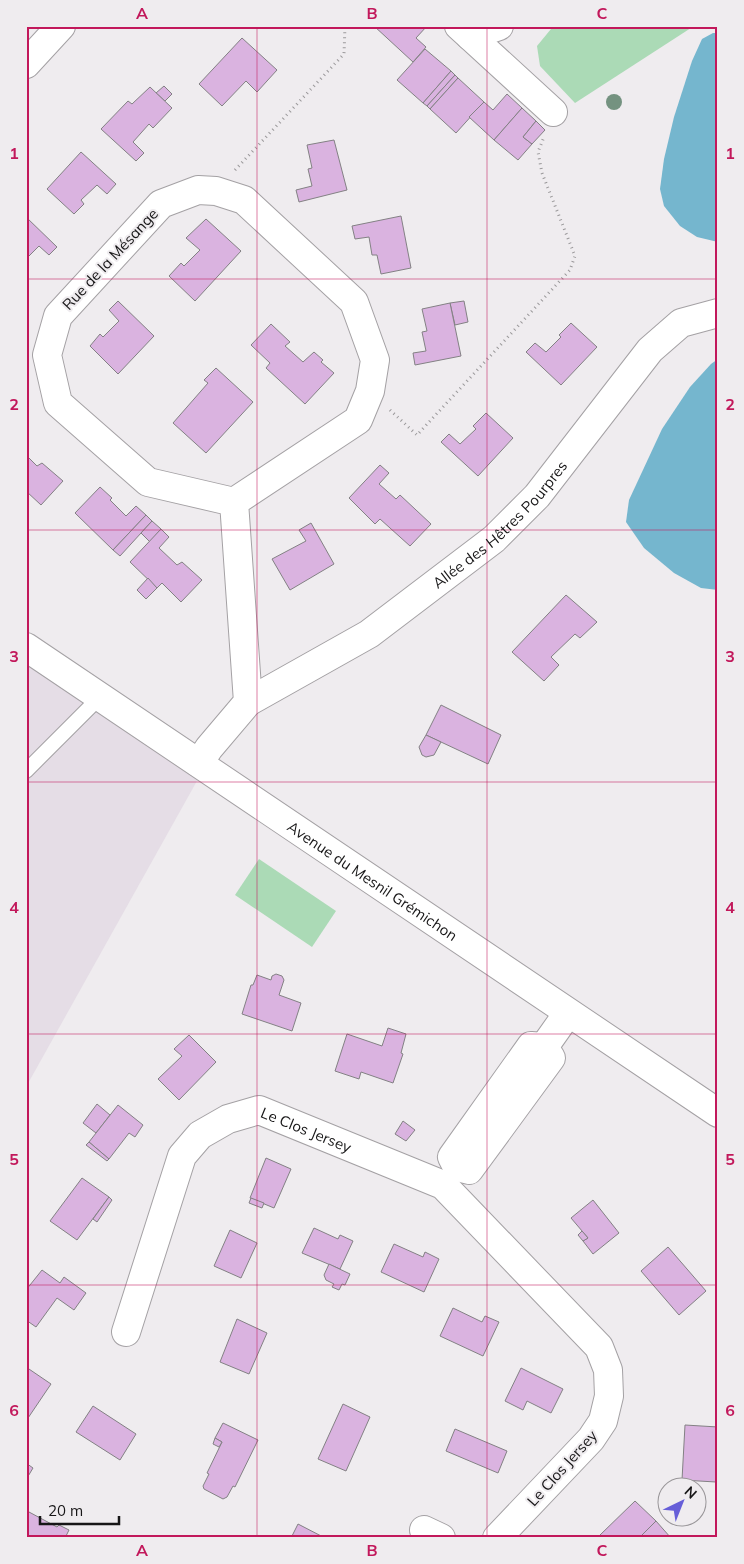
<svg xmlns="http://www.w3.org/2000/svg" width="744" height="1564" font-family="Mulish,sans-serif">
	<rect width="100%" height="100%" fill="#efecef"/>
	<path fill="#e5dde6" d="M26 637 207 763 26 1087Z"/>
	<g fill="#abdab6">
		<path d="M560 26H694L575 103 540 66 537 46 551 29Z"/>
		<path d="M259 859 336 911 312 947 235 895Z"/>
	</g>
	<g fill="#75b6ce">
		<path d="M713 33H718V242L697 237 680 226 664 206 660 189 664 159 674 117 692 61 702 39Z"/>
		<path d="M718 359V590L701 588 674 573 644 548 626 522 629 500 662 429 690 387 711 364Z"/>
	</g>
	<g fill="#dab3e0" stroke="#838184">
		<path d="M374 26H427L416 38 426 47 413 62Z"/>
		<path d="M242 38 277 70 257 92 246 81 222 106 199 84Z"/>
		<path d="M425 49 451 71 423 103 397 80Z"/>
		<path d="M451 71 455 75 427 106 423 103Z"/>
		<path d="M455 75 458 78 430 109 427 106Z"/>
		<path d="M458 78 484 102 456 133 430 109Z"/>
		<path d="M164 86 172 94 165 101 156 93Z"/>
		<path d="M150 87 172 108 153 128 149 124 133 142 144 153 136 161 101 129 128 101 132 104Z"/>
		<path d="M507 94 522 108 494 140 469 117 484 102 493 110Z"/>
		<path d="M522 108 536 121 523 137 532 144 518 160 494 140Z"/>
		<path d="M536 121 545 130 532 144 523 137Z"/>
		<path d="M334 140 347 190 299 202 296 190 312 186 308 169 312 168 307 145Z"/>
		<path d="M81 152 116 184 107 194 97 185 81 200 84 204 74 214 47 189Z"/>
		<path d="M401 216 411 268 381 274 377 255H372L369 237 355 239 352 226Z"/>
		<path d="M26 217 57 247 49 255 39 246 26 259Z"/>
		<path d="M206 219 241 251 195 301 169 276 181 263 184 266 200 250 186 238Z"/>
		<path d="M118 301 154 336 118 374 90 346 100 334 103 337 119 321 109 310Z"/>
		<path d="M464 301 468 322 455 325 450 303Z"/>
		<path d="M450 303 461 356 415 365 413 353 426 351 422 332 427 331 422 309Z"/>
		<path d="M571 323 597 347 561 385 526 352 535 343 546 352 561 337 559 335Z"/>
		<path d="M271 324 290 342 285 346 303 362 314 352 323 360 321 362 334 373 305 404 266 368 270 363 251 345Z"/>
		<path d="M216 368 253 402 206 453 173 423 208 383 204 380Z"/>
		<path d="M486 413 513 438 478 476 441 442 449 434 460 444 476 429 473 426Z"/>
		<path d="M26 455 37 466 42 463 63 481 41 505 26 491Z"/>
		<path d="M380 465 389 473 379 484 396 499 400 495 431 524 410 546 380 519 375 524 349 498Z"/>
		<path d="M100 487 112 498 110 500 126 516 136 506 146 515 113 550 75 513Z"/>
		<path d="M146 515 152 521 120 556 113 550Z"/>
		<path d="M152 521 161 529 150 542 141 533Z"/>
		<path d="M311 523 334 564 290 590 272 559 306 541 299 530Z"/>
		<path d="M161 529 169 537 159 548 177 565 182 562 202 580 181 602 162 583 157 588 130 562Z"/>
		<path d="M148 578 157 588 146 599 137 590Z"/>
		<path d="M566 595 597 622 580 638 575 634 551 657 559 665 544 681 512 652Z"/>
		<path d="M441 705 501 735 488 764 426 735Z"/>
		<path d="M426 735 441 742 434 755 426 757 422 755 419 747Z"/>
		<path d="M276 974 282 976 284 980 279 995 301 1003 292 1031 242 1014 251 985H253L257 975 271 980 272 976Z"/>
		<path d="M388 1028 406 1034 401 1053 403 1054 393 1083 361 1072 359 1079 335 1071 347 1034 382 1046Z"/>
		<path d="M189 1035 216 1062 179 1100 158 1079 182 1056 174 1049Z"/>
		<path d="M97 1104 110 1115 96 1133 83 1123Z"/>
		<path d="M118 1105 143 1125 135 1137 129 1133 109 1159 89 1142Z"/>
		<path d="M403 1121 415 1130 406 1141 395 1134Z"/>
		<path d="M89 1142 109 1159 107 1161 86 1145Z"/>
		<path d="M266 1158 291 1169 274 1208 250 1198Z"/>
		<path d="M82 1178 109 1197 77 1240 50 1221Z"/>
		<path d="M109 1197 112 1200 97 1222 93 1219Z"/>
		<path d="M251 1198 264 1203 262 1208 249 1203Z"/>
		<path d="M593 1200 619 1233 593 1254 583 1241 588 1238 571 1218Z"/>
		<path d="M314 1228 338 1239 340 1235 353 1241 340 1269 302 1253Z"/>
		<path d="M230 1230 257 1243 241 1278 214 1266Z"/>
		<path d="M582 1231 588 1238 583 1241 578 1235Z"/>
		<path d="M394 1244 423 1257 425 1252 439 1259 424 1292 381 1272Z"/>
		<path d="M668 1247 706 1291 679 1315 641 1271Z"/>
		<path d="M329 1264 350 1274 345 1285 342 1284 339 1290 332 1287 334 1284 326 1280 324 1275Z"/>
		<path d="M42 1270 60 1283 64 1277 86 1293 74 1310 57 1298 36 1327 26 1320V1290Z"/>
		<path d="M453 1308 482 1322 485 1316 499 1322 483 1356 440 1336Z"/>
		<path d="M237 1319 267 1333 249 1374 220 1362Z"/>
		<path d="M26 1367 51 1384 26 1421Z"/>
		<path d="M521 1368 563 1389 551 1413 527 1401 523 1410 505 1401Z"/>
		<path d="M343 1404 370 1417 346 1471 318 1459Z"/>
		<path d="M93 1406 136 1434 120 1460 76 1432Z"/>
		<path d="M223 1423 258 1440 235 1487 233 1486 227 1497 223 1499 204 1489 203 1486 209 1474 207 1473 222 1442 215 1438Z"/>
		<path d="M685 1425 718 1427 716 1482 682 1480Z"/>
		<path d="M455 1429 507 1451 498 1473 446 1451Z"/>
		<path d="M215 1438 222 1442 219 1447 213 1444Z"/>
		<path d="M26 1463 33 1468 27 1478 26 1477Z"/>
		<path d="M635 1501 656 1521 639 1538H600L599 1536Z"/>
		<path d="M29 1512 57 1527 59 1525 69 1530 65 1538H26V1517Z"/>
		<path d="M656 1521 671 1538H639Z"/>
		<path d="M298 1524 325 1538H291Z"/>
	</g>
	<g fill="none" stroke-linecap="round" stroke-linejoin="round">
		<g stroke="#a4a1a4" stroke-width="16">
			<path id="lane" d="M26 771 100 697"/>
		</g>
		<g stroke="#a4a1a4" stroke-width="30">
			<g id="street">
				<path d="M459 26 470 36 499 26"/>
				<path d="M470 36 553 112"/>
				<path id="s1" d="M248 702 369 634 494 539 537 496 650 350 681 323 718 313"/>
				<path d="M199 763 209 748 248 702 234 502 358 420 370 391 375 360 354 302 244 200 216 191 198 190 161 204 58 316 47 355 58 403 148 482 234 502"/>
				<path d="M531 1046 544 1047 551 1058 469 1170 457 1167 452 1157Z"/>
				<path d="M544 1047 568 1013"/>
				<path id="s2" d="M126 1332 182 1156 200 1135 228 1119 259 1110 443 1185 599 1347 608 1370 609 1396 603 1421 591 1439 497 1538"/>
				<path d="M424 1530 441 1538"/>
			</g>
		</g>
		<g stroke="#a4a1a4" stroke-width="30">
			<g id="secondary">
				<path d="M26 64 61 26"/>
				<path id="s3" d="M26 647 718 1113"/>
			</g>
		</g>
		<g stroke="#9a989a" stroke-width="3" stroke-dasharray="1 4" stroke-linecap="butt">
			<path d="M235 170 344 54 345 26"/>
			<path d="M390 410 417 435 570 270 575 256 542 173 538 152 544 137"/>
		</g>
		<use href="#lane" stroke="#fff" stroke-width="14"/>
		<use href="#street" stroke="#fff" stroke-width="28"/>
		<use href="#secondary" stroke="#fff" stroke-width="28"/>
	</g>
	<circle fill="#749280" cx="614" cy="102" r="8"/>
	<path fill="none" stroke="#c2185b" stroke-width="1" stroke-opacity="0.55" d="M257 26V1538M487 26V1538M26 279H718M26 530H718M26 782H718M26 1034H718M26 1285H718"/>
	<g text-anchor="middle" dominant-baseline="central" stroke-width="4" stroke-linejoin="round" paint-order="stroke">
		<g font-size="15" fill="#171617" stroke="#efecef">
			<text transform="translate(110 259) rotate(-47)">Rue de la Mésange</text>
			<text stroke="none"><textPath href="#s1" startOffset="310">Allée des Hêtres Pourpres</textPath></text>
			<text stroke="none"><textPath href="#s3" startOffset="418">Avenue du Mesnil Grémichon</textPath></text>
			<text stroke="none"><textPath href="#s2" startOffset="328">Le Clos Jersey</textPath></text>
			<text transform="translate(562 1468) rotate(-48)">Le Clos Jersey</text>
		</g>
	</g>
	<rect width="744" height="1564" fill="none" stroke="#efecef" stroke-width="55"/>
	<g transform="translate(682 1502) rotate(43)"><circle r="24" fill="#efecef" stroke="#999699"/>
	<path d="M0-4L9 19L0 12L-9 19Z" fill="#665ed8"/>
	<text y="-8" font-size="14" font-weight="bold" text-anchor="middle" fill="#171617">N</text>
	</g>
	<path d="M40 1516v8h79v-8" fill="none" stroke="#171617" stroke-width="2.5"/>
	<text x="48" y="1516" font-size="15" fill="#171617" stroke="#efecef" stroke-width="4" paint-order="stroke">20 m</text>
	<rect x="28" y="28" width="688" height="1508" fill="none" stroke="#c2185b" stroke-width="2"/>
	<g font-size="16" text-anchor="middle" font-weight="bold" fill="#c2185b">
		<text x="142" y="19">A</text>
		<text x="372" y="19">B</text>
		<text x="602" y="19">C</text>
		<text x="14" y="159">1</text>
		<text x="730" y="159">1</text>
		<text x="14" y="410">2</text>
		<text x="730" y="410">2</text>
		<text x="14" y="662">3</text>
		<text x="730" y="662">3</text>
		<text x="14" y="913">4</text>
		<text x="730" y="913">4</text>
		<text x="14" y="1165">5</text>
		<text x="730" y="1165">5</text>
		<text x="14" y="1416">6</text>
		<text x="730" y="1416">6</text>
		<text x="142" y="1556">A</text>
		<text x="372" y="1556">B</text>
		<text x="602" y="1556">C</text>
	</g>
</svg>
